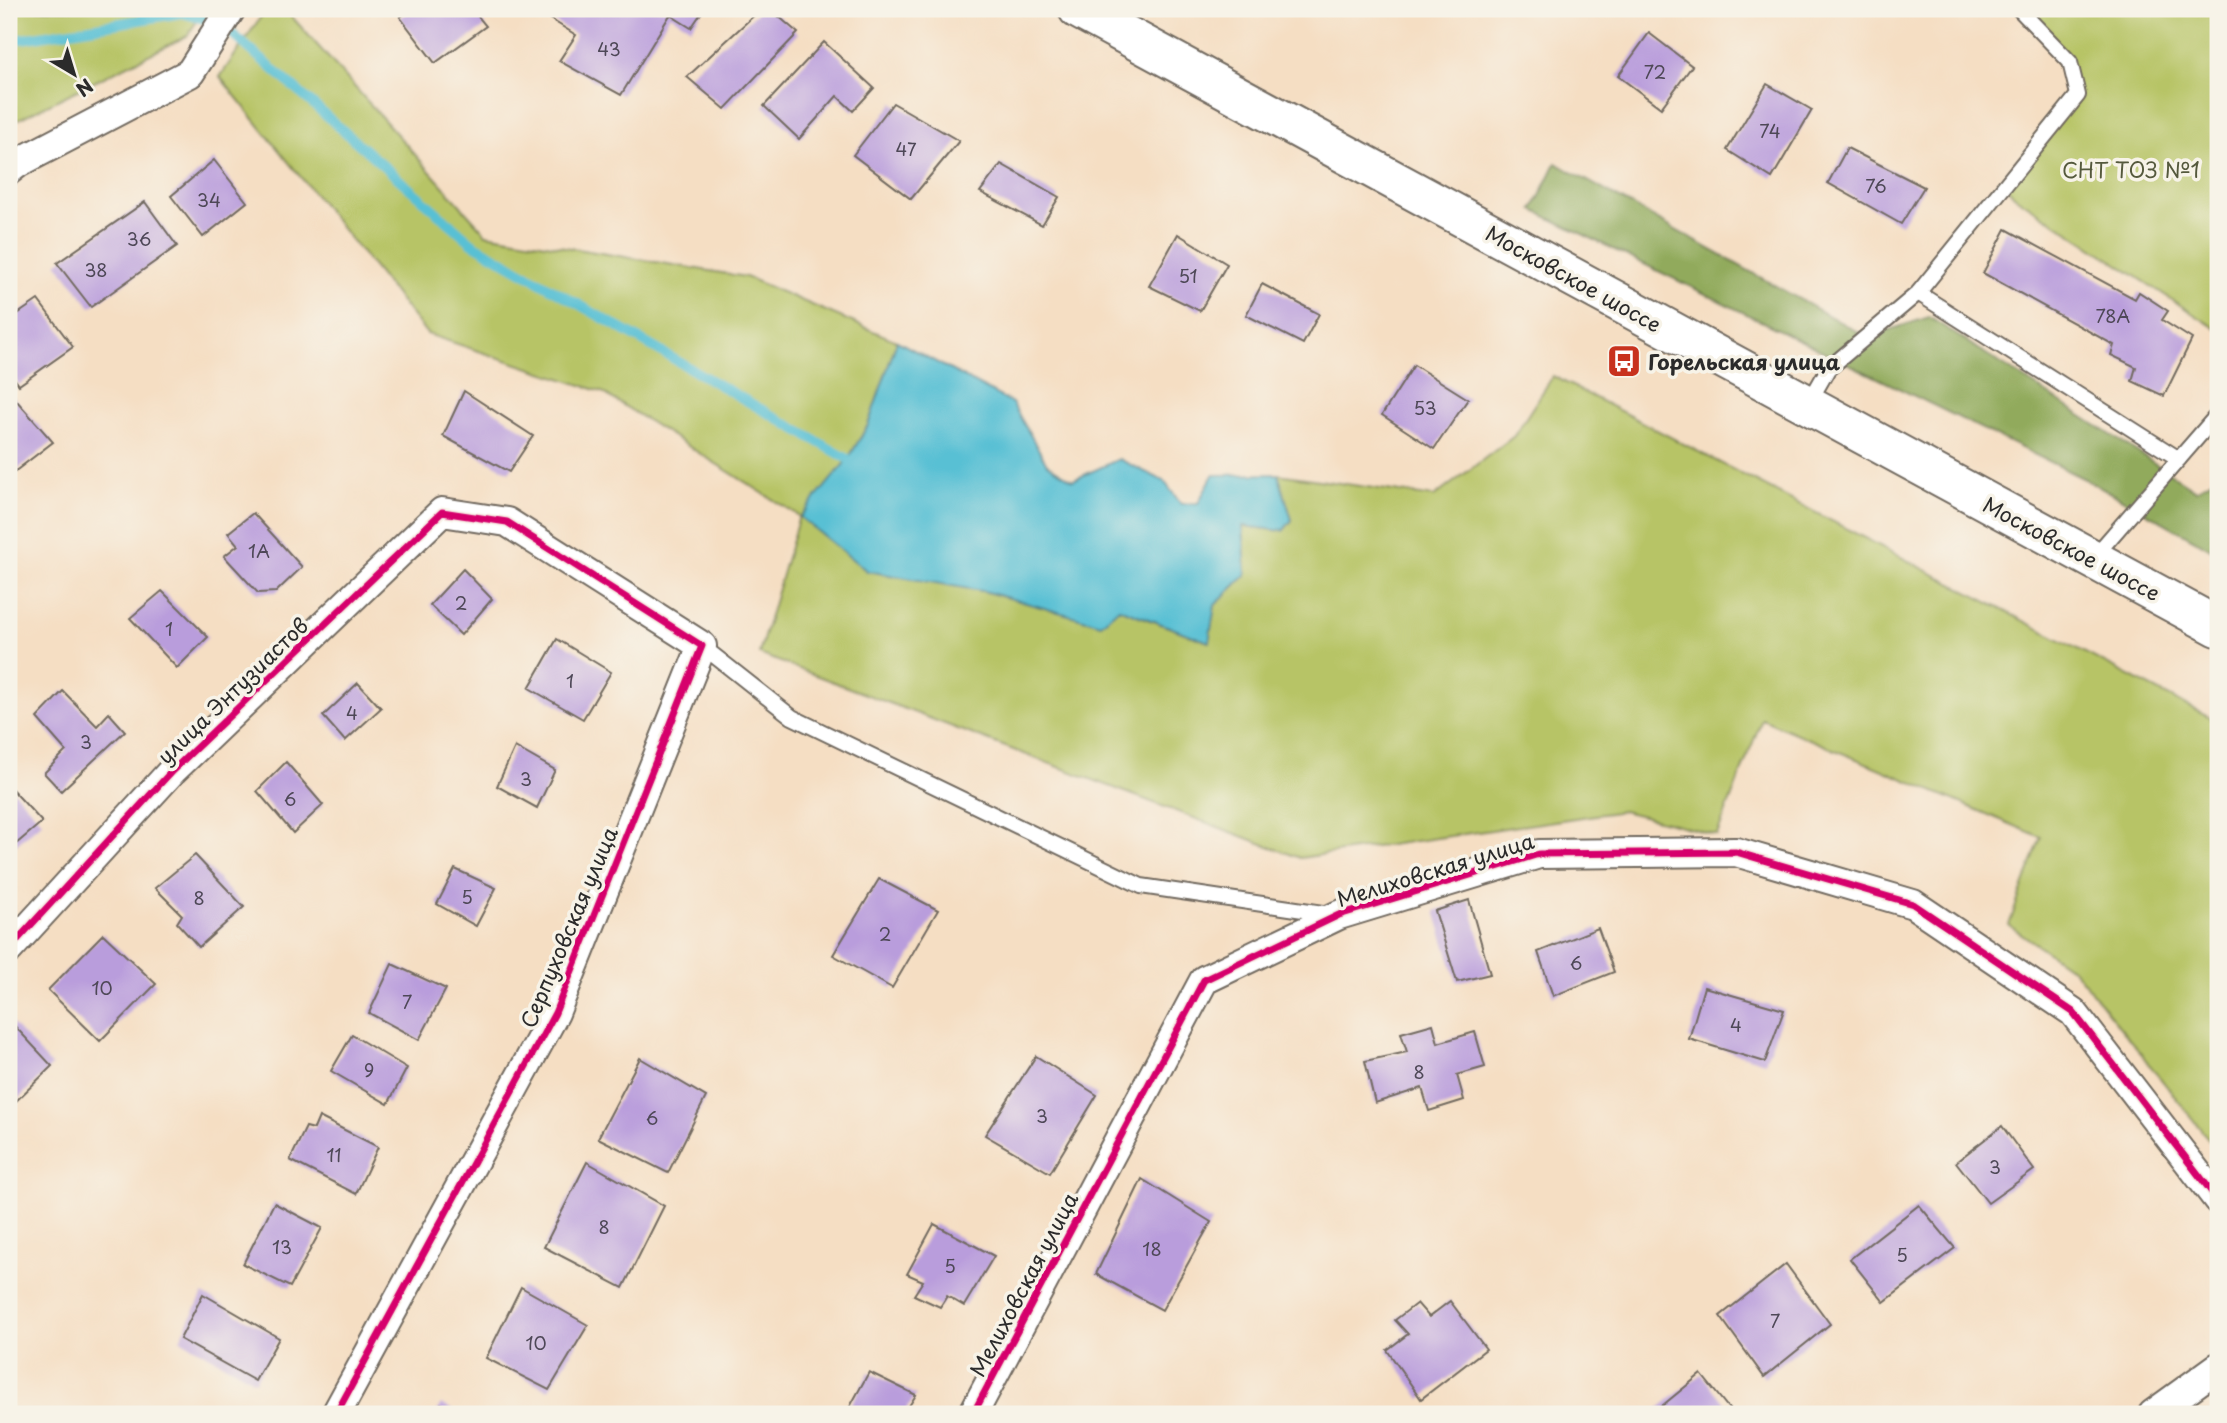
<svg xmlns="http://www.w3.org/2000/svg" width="2227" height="1423" font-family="'Playpen Sans',sans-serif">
	<rect width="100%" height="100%" fill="#f7f3e8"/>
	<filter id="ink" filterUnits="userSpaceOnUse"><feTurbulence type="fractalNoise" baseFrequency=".0143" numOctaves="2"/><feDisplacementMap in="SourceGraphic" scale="14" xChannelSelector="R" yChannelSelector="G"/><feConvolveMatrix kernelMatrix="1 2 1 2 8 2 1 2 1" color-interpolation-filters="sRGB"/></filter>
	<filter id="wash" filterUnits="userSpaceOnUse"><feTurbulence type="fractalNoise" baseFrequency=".00686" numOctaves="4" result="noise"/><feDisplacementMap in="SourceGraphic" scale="28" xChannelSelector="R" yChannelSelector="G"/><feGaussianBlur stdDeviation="1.57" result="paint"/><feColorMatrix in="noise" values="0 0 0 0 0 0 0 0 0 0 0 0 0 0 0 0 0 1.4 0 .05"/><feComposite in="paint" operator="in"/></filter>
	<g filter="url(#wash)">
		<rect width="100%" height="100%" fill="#f5dec3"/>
		<g fill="#b7c466" stroke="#717848" stroke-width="2">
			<path d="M9 9H205L187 36 9 124Z"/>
			<path d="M266 9H285L486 234 746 277 897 341 868 425 848 459 987 592 1101 624 1118 608 1208 642 1215 605 1246 575 1243 526 1283 531 1292 520 1278 474 1434 497 1514 436 1553 376 2218 722V1151L2076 972 2009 925 2041 837 1762 719 1717 835 1623 811 1300 858 759 654 799 516 602 392 427 334 220 77Z"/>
			<path d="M2019 9H2218V330L2014 196 2004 184 2078 95 2069 62Z"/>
		</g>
		<path fill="#91aa5b" stroke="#5e6a43" stroke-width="2" d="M1556 163 1867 337 1929 317 2196 490 2218 476V553L2097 485 1533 210Z"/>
		<path fill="#58c0d4" stroke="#427680" stroke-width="2" d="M897 341 1012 403 1047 464 1073 480 1119 459 1164 481 1181 504 1198 503 1213 475 1278 474 1292 520 1283 531 1243 526 1246 575 1215 605 1209 642 1119 608 1101 624 987 592 867 571 800 517 848 459 868 425Z"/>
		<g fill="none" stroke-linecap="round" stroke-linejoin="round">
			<path stroke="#58c0d4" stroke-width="10" d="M9 39H22L182 13 221 24 472 243 848 459"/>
		</g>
		<g id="blocks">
			<g fill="#b99ddc">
				<path d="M412 9H472L486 26 435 63 400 17Z"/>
				<path d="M534 9H704L691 28 670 15 621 95 559 61 576 35Z"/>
				<path d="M761 9H770L798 33 725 109 687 77Z"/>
				<path d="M1649 33 1692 66 1661 108 1618 76Z"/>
				<path d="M824 42 874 88 853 111 837 96 799 139 764 106Z"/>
				<path d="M1767 84 1812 110 1772 178 1727 150Z"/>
				<path d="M893 103 959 141 911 199 853 155Z"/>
				<path d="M1847 148 1924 187 1901 224 1828 183Z"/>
				<path d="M214 160 247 202 203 237 171 196Z"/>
				<path d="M1001 164 1059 197 1042 225 980 192Z"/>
				<path d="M145 202 177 246 91 307 57 263Z"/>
				<path d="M2006 229 2135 299 2139 292 2168 311 2162 320 2192 339 2164 396 2132 381 2136 367 2111 355 2114 345 1983 273Z"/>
				<path d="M1178 234 1227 264 1200 311 1149 286Z"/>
				<path d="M1262 284 1319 314 1303 344 1246 315Z"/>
				<path d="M38 300 73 347 19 385 9 371V320Z"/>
				<path d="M1414 365 1468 399 1434 449 1382 415Z"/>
				<path d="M464 391 533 436 509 472 443 436Z"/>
				<path d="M9 392 53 442 9 476Z"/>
				<path d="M253 513 302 567 276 592 258 593 224 556 238 545 228 533Z"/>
				<path d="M463 569 492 599 461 635 430 605Z"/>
				<path d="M162 591 208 637 177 668 130 618Z"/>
				<path d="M557 639 611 672 583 719 529 688Z"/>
				<path d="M358 683 381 708 345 741 323 716Z"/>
				<path d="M63 691 97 726 109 713 125 731 61 791 44 773 66 751 37 718Z"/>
				<path d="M515 747 555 770 537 808 497 786Z"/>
				<path d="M286 762 323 805 293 833 257 791Z"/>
				<path d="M9 786 42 822 9 850Z"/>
				<path d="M195 855 244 907 199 947 177 923 182 915 155 888Z"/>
				<path d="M455 869 496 888 476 926 437 904Z"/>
				<path d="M879 879 938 910 892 988 833 955Z"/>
				<path d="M1469 900 1490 974 1457 982 1435 911Z"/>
				<path d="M1598 928 1614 972 1553 996 1538 952Z"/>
				<path d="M103 934 156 984 100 1041 48 990Z"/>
				<path d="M392 964 446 989 419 1040 369 1013Z"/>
				<path d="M1704 987 1784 1010 1765 1062 1689 1039Z"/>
				<path d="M9 1020 52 1066 11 1106 9 1104Z"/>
				<path d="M1433 1024 1438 1043 1475 1032 1485 1067 1457 1075 1464 1100 1429 1111 1422 1088 1375 1103 1365 1061 1407 1052 1401 1033Z"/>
				<path d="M352 1035 407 1068 388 1104 331 1071Z"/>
				<path d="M1036 1056 1097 1095 1050 1173 985 1135Z"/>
				<path d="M640 1058 706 1097 668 1173 598 1138Z"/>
				<path d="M319 1117 378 1147 356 1194 290 1160 306 1127 314 1129Z"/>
				<path d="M2002 1126 2034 1170 1988 1203 1956 1162Z"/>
				<path d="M587 1162 664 1206 623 1288 544 1247Z"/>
				<path d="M1142 1179 1211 1222 1162 1310 1096 1274Z"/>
				<path d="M274 1203 322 1228 290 1287 243 1264Z"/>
				<path d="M1919 1205 1955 1248 1884 1302 1850 1259Z"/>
				<path d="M934 1224 994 1256 964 1306 947 1296 940 1307 914 1295 923 1281 907 1274Z"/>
				<path d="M1786 1264 1830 1324 1764 1377 1720 1316Z"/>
				<path d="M521 1287 588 1325 549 1390 486 1358Z"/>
				<path d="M203 1294 279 1338 255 1381 180 1339Z"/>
				<path d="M1450 1301 1486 1349 1421 1399 1387 1350 1408 1334 1395 1320 1417 1303 1429 1317Z"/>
				<path d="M869 1372 916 1395 904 1414H846Z"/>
				<path d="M1701 1374 1733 1414H1652Z"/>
				<path d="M441 1404 460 1414H435Z"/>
			</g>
		</g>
	</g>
	<g filter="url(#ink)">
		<use href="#blocks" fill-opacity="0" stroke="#726a60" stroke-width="2"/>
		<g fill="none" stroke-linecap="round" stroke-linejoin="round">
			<g stroke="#726a60" stroke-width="18">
				<g id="service">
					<path d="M1918 293 2179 459"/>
					<path d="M1808 404 1828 369 1918 293 2078 95 2070 62 2019 9"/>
					<path d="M2093 558 2218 414"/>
					<path d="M702 646 792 717 1141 886 1330 914"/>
				</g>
			</g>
			<g stroke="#726a60" stroke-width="32">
				<g id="minor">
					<path d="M9 170 18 163 190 73 231 9"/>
					<path d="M9 949 172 771 442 512 507 522 702 646 555 1013 336 1414"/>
					<path d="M973 1414 1204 980 1339 915 1539 854 1736 852 1913 904 2073 1012 2218 1200"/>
					<path d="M2153 1414 2218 1367"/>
				</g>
			</g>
			<g stroke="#726a60" stroke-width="42">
				<path id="primary" d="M1078 9 2218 627"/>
			</g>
			<use href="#service" stroke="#fff" stroke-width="14"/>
			<use href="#minor" stroke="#fff" stroke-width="28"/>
			<use href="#primary" stroke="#fff" stroke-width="38"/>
			<g stroke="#f7f3e8" stroke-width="11">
				<g id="cycleway">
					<path d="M9 949 172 771 442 512 507 522 702 646 555 1013 336 1414"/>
					<path d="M973 1414 1204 980 1339 915 1539 854 1736 852 1913 904 2073 1012 2218 1200"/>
				</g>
			</g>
			<use href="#cycleway" stroke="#d6006c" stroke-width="7"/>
		</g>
	</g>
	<defs>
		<g id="bus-square" transform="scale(1.75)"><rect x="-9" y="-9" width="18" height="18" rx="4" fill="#c8321e" stroke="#f7f3e8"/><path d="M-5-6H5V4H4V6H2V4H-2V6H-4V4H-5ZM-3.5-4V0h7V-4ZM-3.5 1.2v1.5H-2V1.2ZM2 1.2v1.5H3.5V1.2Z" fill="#fff"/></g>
	</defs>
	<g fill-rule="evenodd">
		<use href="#bus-square" x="1624" y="361"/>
	</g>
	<g text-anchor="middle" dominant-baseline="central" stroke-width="7" stroke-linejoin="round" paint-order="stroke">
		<g font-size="18" fill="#4e4857">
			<text x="609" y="48">43</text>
			<text x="1655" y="71">72</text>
			<text x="1770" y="130">74</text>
			<text x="906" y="148">47</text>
			<text x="1876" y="185">76</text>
			<text x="209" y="199">34</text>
			<text x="139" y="238">36</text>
			<text x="96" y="269">38</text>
			<text x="1188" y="275">51</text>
			<text x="2113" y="315">78А</text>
			<text x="1425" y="407">53</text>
			<text x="259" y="550">1А</text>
			<text x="461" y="602">2</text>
			<text x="169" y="628">1</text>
			<text x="570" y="680">1</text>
			<text x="352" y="712">4</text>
			<text x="86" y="741">3</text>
			<text x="526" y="778">3</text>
			<text x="290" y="798">6</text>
			<text x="467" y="896">5</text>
			<text x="199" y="897">8</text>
			<text x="885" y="933">2</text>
			<text x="1576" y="962">6</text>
			<text x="102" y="987">10</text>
			<text x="407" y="1001">7</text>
			<text x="1736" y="1024">4</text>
			<text x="369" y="1069">9</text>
			<text x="1419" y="1071">8</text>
			<text x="1042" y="1115">3</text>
			<text x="652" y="1117">6</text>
			<text x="334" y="1154">11</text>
			<text x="1995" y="1166">3</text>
			<text x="604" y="1226">8</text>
			<text x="282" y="1246">13</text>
			<text x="1152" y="1248">18</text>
			<text x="1902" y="1254">5</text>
			<text x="950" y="1265">5</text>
			<text x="1775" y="1320">7</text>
			<text x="536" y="1342">10</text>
		</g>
		<g font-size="21" fill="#55593d" stroke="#f7f3e8">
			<text x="2131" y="169">СНТ ТОЗ №1</text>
		</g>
		<g font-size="21" fill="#2b2b2b" stroke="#f7f3e8">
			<text transform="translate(1574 278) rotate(29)">Московское шоссе</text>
			<text transform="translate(2072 548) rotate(28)">Московское шоссе</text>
			<text transform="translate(232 690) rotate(-44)">улица Энтузиастов</text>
			<text transform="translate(1435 869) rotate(-17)">Мелиховская улица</text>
			<text transform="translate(568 927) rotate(-67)">Серпуховская улица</text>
			<text transform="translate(1023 1284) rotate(-62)">Мелиховская улица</text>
		</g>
		<g font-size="21" font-weight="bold" fill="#2b2b2b" stroke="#f7f3e8" text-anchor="start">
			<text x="1648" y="361">Горельская улица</text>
		</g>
	</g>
	<rect width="2227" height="1423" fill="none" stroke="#f7f3e8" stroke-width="35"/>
	<g transform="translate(74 74) rotate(142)" stroke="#f7f3e8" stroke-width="5" paint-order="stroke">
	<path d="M0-5L12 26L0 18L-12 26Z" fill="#2b2b2b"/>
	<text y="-10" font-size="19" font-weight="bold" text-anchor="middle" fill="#2b2b2b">N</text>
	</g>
</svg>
